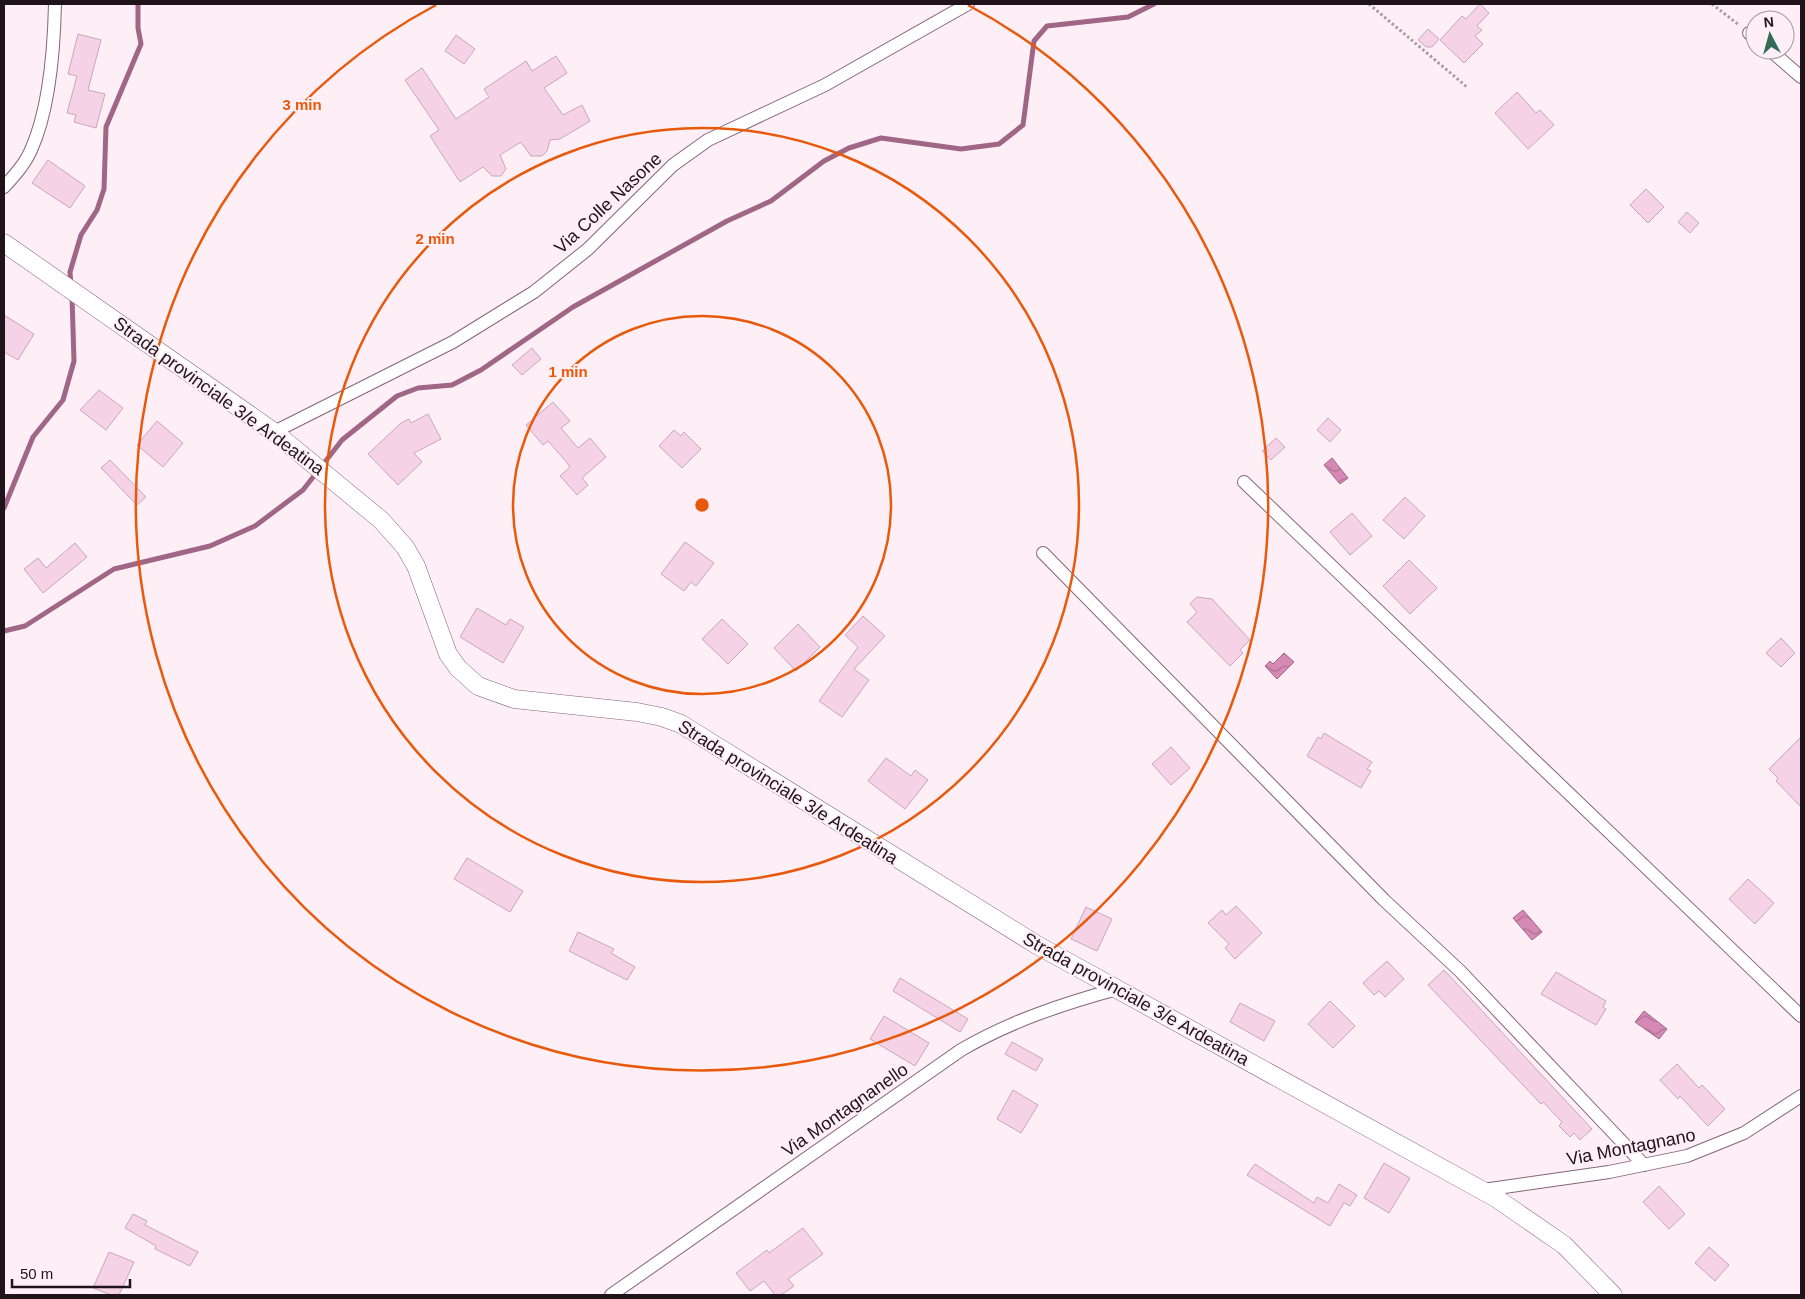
<svg xmlns="http://www.w3.org/2000/svg" width="1805" height="1299" font-family="Arial,sans-serif">
	<defs>
		<pattern id="water-waves" width="16" height="10" patternUnits="userSpaceOnUse" patternTransform="scale(1.25)"><rect width="16" height="10" fill="#d789b5"/><path d="M0 5q4-4 8 0t8 0" fill="none" stroke="#ae6f92"/></pattern>
	</defs>
	<rect width="100%" height="100%" fill="#feeff6"/>
	<g fill="url(#water-waves)" stroke="#a06686">
		<path d="M1332 458 1348 478 1340 484 1324 465Z"/>
		<path d="M1284 653 1294 662 1277 679 1265 666 1270 661 1273 664Z"/>
		<path d="M1523 910 1542 932 1532 940 1513 918Z"/>
		<path d="M1644 1011 1667 1029 1659 1039 1635 1022Z"/>
	</g>
	<g fill="none" stroke-linecap="round" stroke-linejoin="round">
		<g stroke="#a06686" stroke-width="5">
			<path d="M71 285 70 272 81 235 97 210 104 189 106 127 141 44 138 28V4"/>
			<path d="M4 508 33 437 63 400 74 361 72 296"/>
			<path d="M4 631 25 626 114 569 210 546 255 526 303 490 342 440 397 396 418 388 452 385 481 370 573 307 727 221 771 201 824 161 849 148 881 138 961 149 999 144 1023 125 1034 41 1047 26 1128 17 1154 4"/>
		</g>
	</g>
	<g fill="#f5d2e5" stroke="#c9a7b9">
		<path d="M1480 4 1489 13 1477 26 1482 30 1475 36 1483 44 1464 63 1440 40 1462 16 1466 19Z"/>
		<path d="M1428 29 1439 39 1432 47H1426L1418 40Z"/>
		<path d="M78 34 101 40 88 90 105 94 96 128 74 122 76 115 67 113 77 76 68 74Z"/>
		<path d="M456 35 475 49 464 64 445 51Z"/>
		<path d="M556 56 567 73 544 88 563 115 582 105 590 121 560 139 550 140 547 151 542 156H531L521 142 500 155 506 169 501 176H492L483 167 460 182 430 136 439 130 405 80 422 68 456 119 489 97 484 89 526 61 532 71Z"/>
		<path d="M1517 92 1536 113 1540 110 1554 125 1528 149 1495 113Z"/>
		<path d="M48 160 85 186 70 208 32 183Z"/>
		<path d="M1646 189 1664 207 1648 223 1630 205Z"/>
		<path d="M1687 212 1699 223 1690 233 1678 222Z"/>
		<path d="M4 315 34 334 18 360 4 352Z"/>
		<path d="M532 348 541 359 522 375 512 365Z"/>
		<path d="M99 390 123 408 106 430 80 410Z"/>
		<path d="M553 402 570 421 561 428 578 448 590 438 606 457 582 478 588 485 577 495 560 476 570 467 564 459 548 441 543 445 526 425Z"/>
		<path d="M428 414 441 439 414 453 422 462 398 485 368 454 401 423 409 419 411 423Z"/>
		<path d="M1328 418 1341 430 1330 442 1317 430Z"/>
		<path d="M157 421 183 443 163 467 137 445Z"/>
		<path d="M674 430 681 436 684 432 701 449 682 468 659 446Z"/>
		<path d="M1276 438 1285 447 1271 460 1262 451Z"/>
		<path d="M110 460 146 497 137 505 101 468Z"/>
		<path d="M1405 497 1425 516 1404 539 1383 520Z"/>
		<path d="M1352 513 1372 536 1350 555 1330 532Z"/>
		<path d="M685 542 714 563 696 586 691 582 684 591 661 574Z"/>
		<path d="M75 543 87 557 43 593 24 569 38 558 46 568Z"/>
		<path d="M1409 560 1437 588 1410 614 1383 586Z"/>
		<path d="M1197 597 1212 599 1250 640 1240 650 1243 653 1230 666 1187 622 1197 612 1190 604Z"/>
		<path d="M477 608 506 625 510 619 524 627 503 663 460 637Z"/>
		<path d="M863 616 885 636 854 669 869 680 842 717 819 701 858 647 845 635Z"/>
		<path d="M722 619 748 644 728 664 702 639Z"/>
		<path d="M798 624 820 647 796 671 774 648Z"/>
		<path d="M1781 638 1795 653 1781 667 1766 653Z"/>
		<path d="M1324 733 1372 762 1367 769 1371 771 1361 788 1307 756 1318 737 1321 739Z"/>
		<path d="M1801 737V807L1776 781 1778 778 1769 769Z"/>
		<path d="M1171 747 1190 768 1171 785 1152 764Z"/>
		<path d="M886 758 911 776 915 770 928 780 905 809 868 781Z"/>
		<path d="M467 858 523 891 510 912 454 879Z"/>
		<path d="M1748 879 1774 903 1755 924 1729 899Z"/>
		<path d="M1236 906 1262 933 1235 959 1225 948 1229 944 1208 923 1222 910 1226 915Z"/>
		<path d="M1086 907 1112 919 1097 951 1071 939Z"/>
		<path d="M578 932 614 949 611 953 635 967 627 980 569 951Z"/>
		<path d="M1387 961 1404 979 1385 997 1379 991 1374 995 1363 983Z"/>
		<path d="M1444 970 1592 1129 1580 1140 1574 1133 1570 1137 1559 1126 1562 1122 1543 1102 1541 1104 1428 985Z"/>
		<path d="M1556 972 1606 1001 1603 1007 1606 1009 1596 1025 1541 994Z"/>
		<path d="M900 978 968 1019 960 1032 893 991Z"/>
		<path d="M1330 1001 1355 1026 1333 1048 1308 1024Z"/>
		<path d="M1240 1003 1275 1021 1264 1041 1230 1022Z"/>
		<path d="M884 1016 929 1043 915 1066 870 1039Z"/>
		<path d="M1012 1042 1043 1059 1036 1071 1005 1054Z"/>
		<path d="M1677 1064 1699 1088 1702 1085 1725 1109 1708 1126 1680 1096 1678 1099 1660 1080Z"/>
		<path d="M1013 1090 1038 1105 1021 1133 997 1119Z"/>
		<path d="M1384 1163 1410 1178 1389 1213 1364 1198Z"/>
		<path d="M1255 1164 1314 1203 1317 1197 1328 1203 1339 1184 1357 1195 1350 1206 1344 1203 1330 1226 1247 1175Z"/>
		<path d="M1659 1186 1685 1214 1669 1229 1643 1202Z"/>
		<path d="M133 1214 147 1221 145 1225 198 1252 190 1266 155 1249 156 1246 125 1228Z"/>
		<path d="M803 1228 823 1254 788 1279 794 1286 781 1295H775L764 1281 750 1291 736 1273 767 1250 769 1253Z"/>
		<path d="M1709 1247 1729 1265 1715 1281 1695 1263Z"/>
		<path d="M109 1252 134 1262 119 1295H111L93 1288Z"/>
	</g>
	<g fill="none" stroke-linecap="round" stroke-linejoin="round">
		<g stroke="#856576" stroke-width="14">
			<g id="street">
				<path d="M1749 33 1755 38"/>
				<path d="M1770 50 1801 77"/>
				<path d="M4 187C14 176 25 164 31 150 50 108 54 49 55 4"/>
				<path d="M274 432 453 342 534 292 588 249 673 165 708 140 825 85 968 4"/>
				<path d="M1244 482 1801 1016"/>
				<path d="M1043 553 1384 900 1460 971 1644 1165"/>
				<path d="M1483 1190 1609 1172 1687 1156 1744 1133 1801 1096"/>
				<path d="M611 1295 961 1050C1011 1021 1062 1004 1117 989"/>
			</g>
		</g>
		<g stroke="#856576" stroke-width="19">
			<path id="secondary" d="M4 243 274 432 381 520 405 547 416 566 448 654 458 668 478 686 514 699 637 712 662 717 681 724 1037 945 1496 1198 1564 1245 1613 1295"/>
		</g>
		<g stroke="#a99ba2" stroke-width="3" stroke-dasharray="2.5 2.5" stroke-linecap="butt">
			<path d="M1369 4 1467 87"/>
			<path d="M1712 4 1739 25"/>
		</g>
		<use href="#street" stroke="#fff" stroke-width="12"/>
		<use href="#secondary" stroke="#fff" stroke-width="18"/>
	</g>
	<g fill="none" stroke="#e8590c" stroke-width="2.5">
		<circle cx="702" cy="505" r="189"/>
		<circle cx="702" cy="505" r="377"/>
		<path d="M968 5A566 566 0 1 1 436 5"/>
	</g>
	<g text-anchor="middle" dominant-baseline="central" stroke-width="4" stroke-linejoin="round" paint-order="stroke">
		<g font-size="18" fill="#20141a" stroke="#feeff6">
			<text transform="translate(608 203) rotate(-43)">Via Colle Nasone</text>
			<text transform="translate(219 396) rotate(36)">Strada provinciale 3/e Ardeatina</text>
			<text transform="translate(788 792) rotate(32)">Strada provinciale 3/e Ardeatina</text>
			<text transform="translate(1136 999) rotate(29)">Strada provinciale 3/e Ardeatina</text>
			<text transform="translate(845 1110) rotate(-35)">Via Montagnanello</text>
			<text transform="translate(1631 1147) rotate(-11)">Via Montagnano</text>
		</g>
	</g>
	<circle cx="702" cy="505" r="8" fill="#e8590c" stroke="#feeff6" stroke-width="2.5"/>
	<g font-size="15" text-anchor="middle" font-weight="bold" fill="#e8590c" stroke="#feeff6" stroke-width="4" stroke-linejoin="round" paint-order="stroke">
		<text x="302" y="110">3 min</text>
		<text x="435" y="244">2 min</text>
		<text x="568" y="377">1 min</text>
	</g>
	<rect width="1805" height="1299" fill="none" stroke="#20141a" stroke-width="10"/>
	<g transform="translate(1770 35) rotate(354)"><circle r="24" fill="#feeff6" stroke="#a5979e"/>
	<path d="M0-4L9 19L0 12L-9 19Z" fill="#336c55"/>
	<text y="-8" font-size="14" font-weight="bold" text-anchor="middle" fill="#20141a">N</text>
	</g>
	<path d="M12 1279v8h118v-8" fill="none" stroke="#20141a" stroke-width="2.5"/>
	<text x="20" y="1279" font-size="15" fill="#20141a" stroke="#feeff6" stroke-width="4" paint-order="stroke">50 m</text>
</svg>
